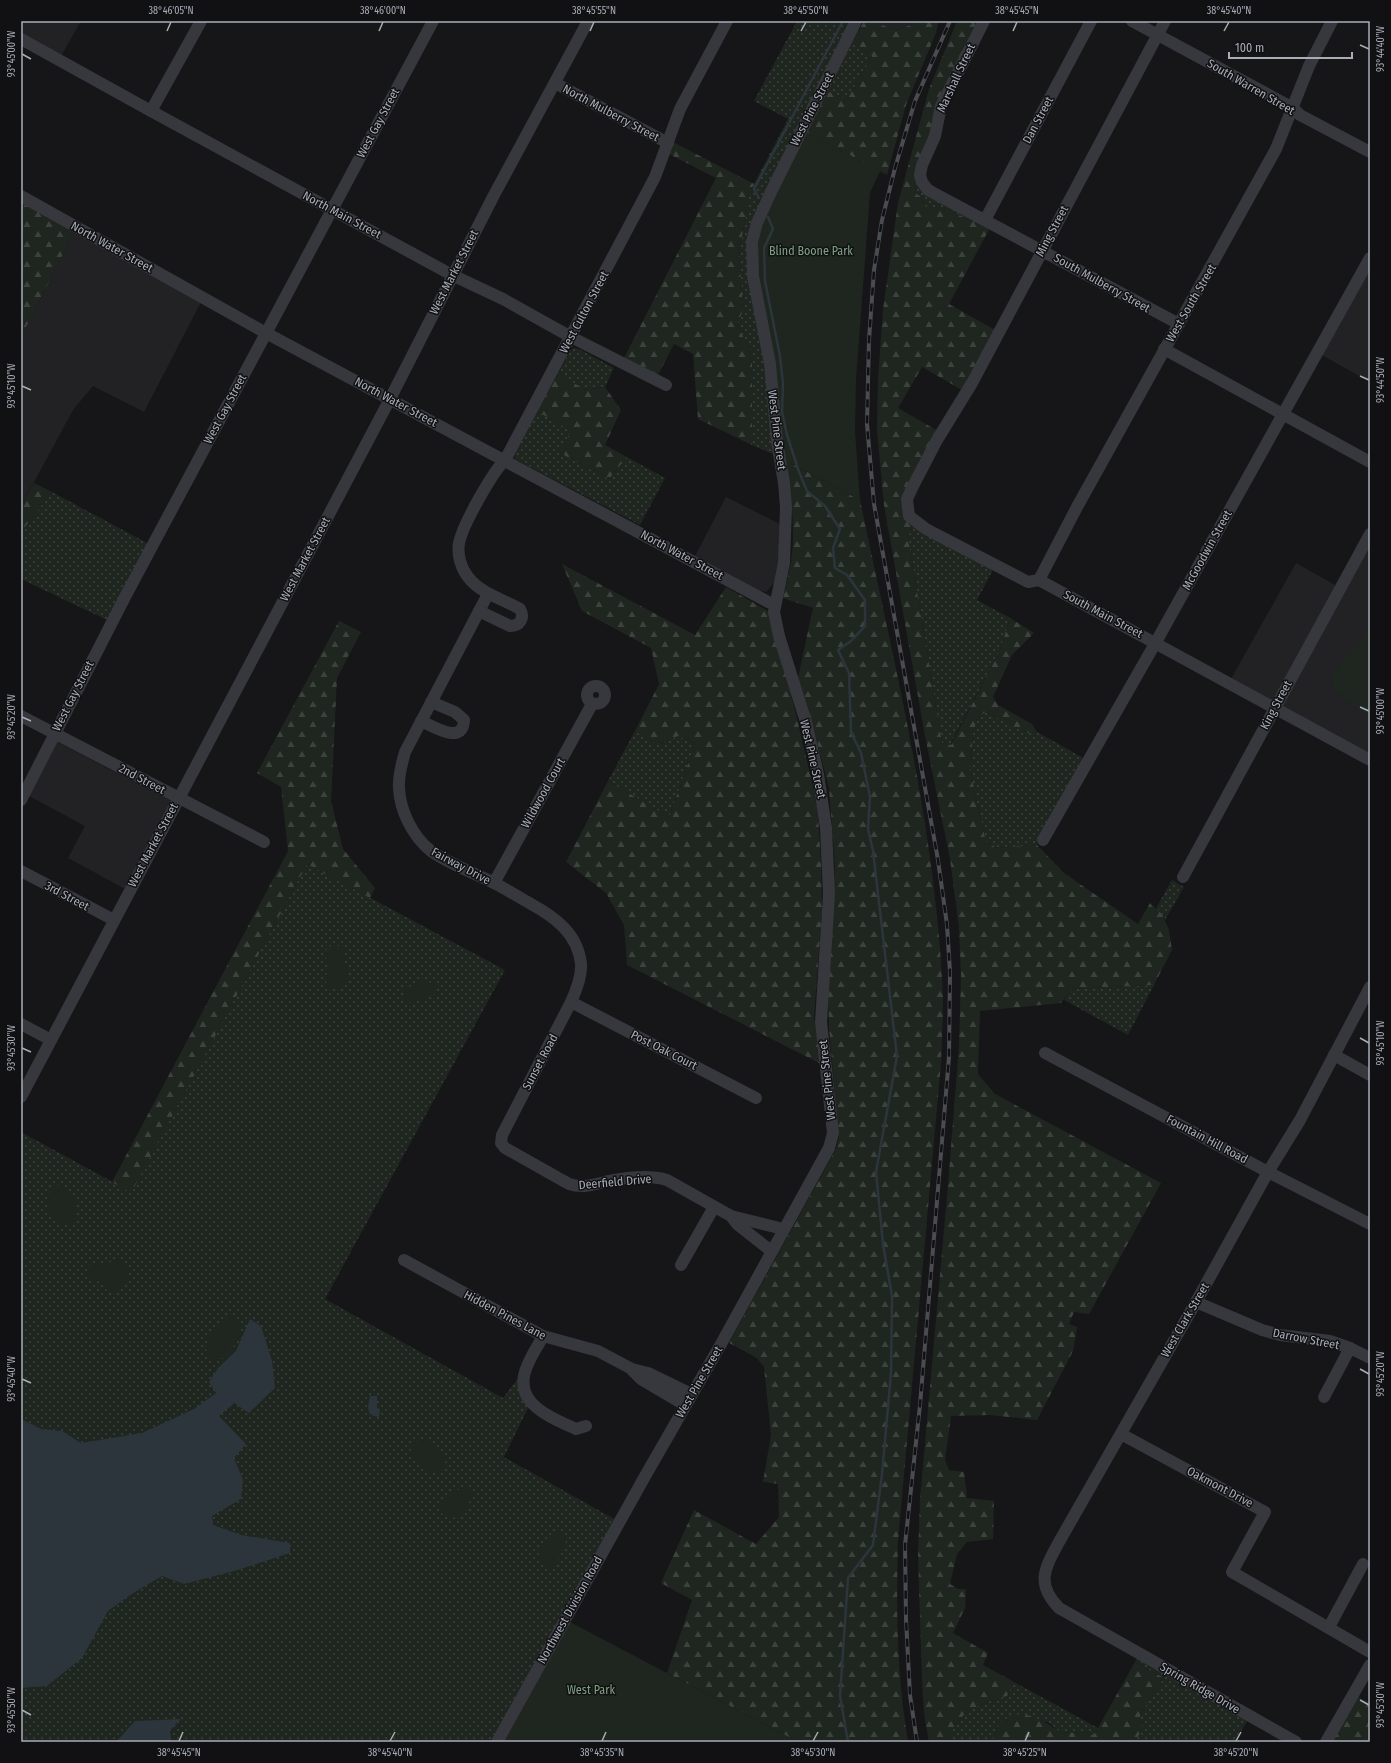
<svg xmlns="http://www.w3.org/2000/svg" width="1391" height="1763" font-family="'Fira Sans Condensed',sans-serif">
	<defs>
		<pattern id="grass-dots" width="8" height="8" patternUnits="userSpaceOnUse"><rect width="8" height="8" fill="#1e261f"/><path d="M2 2h.1M6 6h.1" fill="none" stroke="#3c433d" stroke-width="1.8" stroke-linecap="round"/></pattern>
		<pattern id="forest-firs" width="22" height="20" patternUnits="userSpaceOnUse"><rect width="22" height="20" fill="#1e261f"/><path d="M5 1l3.5 6h-7zM16 11l3.5 6h-7z" fill="#3c433d"/></pattern>
	</defs>
	<rect width="100%" height="100%" fill="#161618"/>
	<g fill="#222225">
		<path d="M21 21H81L61 56 21 34Z"/>
		<path d="M875 21H914L913 24 895 31Z"/>
		<path d="M74 232 201 302 144 412 93 386 73 410 21 506V337Z"/>
		<path d="M1370 270V382L1322 355Z"/>
		<path d="M726 497 782 525 781 555 775 582 766 592 759 590 695 556Z"/>
		<path d="M1370 544V754L1231 679 1296 563 1344 590Z"/>
		<path d="M57 742 171 801V803L127 890 68 858 85 826 29 796Z"/>
	</g>
	<g fill="url(#grass-dots)">
		<path d="M797 21H851L757 211 764 352 775 455 752 445V353L737 325 743 310 739 251 747 212V197L788 119 754 101Z"/>
		<path d="M852 42 872 56 847 100 828 91Z"/>
		<path d="M917 175 991 226 977 224 948 209H927L920 196 915 193Z"/>
		<path d="M574 348 579 349 614 368 605 387 586 390 558 374 570 351Z"/>
		<path d="M537 411 572 431 560 453 609 479 627 457 665 478 640 525 515 459 514 454Z"/>
		<path d="M52 492 149 544 107 620 21 579V532Z"/>
		<path d="M912 526 994 568 977 600 1010 618 1000 650 950 745 942 743 908 537Z"/>
		<path d="M986 712 1027 733 1037 732 1085 759 1040 833 1037 840V845L997 848 986 842 970 770 973 732 979 716Z"/>
		<path d="M635 731 658 745 678 736 695 744 669 817 608 781Z"/>
		<path d="M307 864 505 970 325 1299 503 1398 519 1377 528 1408 504 1457 616 1520 490 1742H21V1132L131 1192Z"/>
		<path d="M1172 880 1184 887 1165 920 1162 914 1156 908Z"/>
		<path d="M1154 985 1128 1035 1064 1000 1071 989Z"/>
		<path d="M1137 1657 1247 1721 1235 1742H1127L1136 1740 1142 1728 1140 1715 1164 1678 1135 1662Z"/>
		<path d="M1014 1682 1098 1728 1094 1735 1082 1732 1061 1733 1048 1722 998 1724 993 1742H950C951 1737 951 1731 954 1727 962 1710 990 1700 1007 1696Z"/>
	</g>
	<g fill="url(#forest-firs)">
		<path d="M864 21H875L895 31 913 24 914 21H939L936 33 906 105 887 175 806 132 828 91 847 100 872 56 852 42Z"/>
		<path d="M957 21H981L929 137 917 175 915 193 920 196 927 209H948L977 224 991 226 949 304 997 331 962 390 922 367 898 408 938 431 909 483 912 526 908 537 942 743 951 745 1000 650 1010 618 1034 633 1012 655 993 697 998 705 1032 724 1037 732 1027 733 986 712 979 716 973 732 970 770 986 842 997 848 1037 845 1064 873 1138 924 1150 903 1162 914 1169 930 1172 950 1154 985 1071 989 1061 1003 980 1011 978 1074 995 1094 1161 1183 1089 1314 1074 1312 1069 1324 1077 1327 1073 1351 1037 1420 990 1415 951 1416 945 1460 949 1470 964 1472 967 1498 994 1501 993 1539 967 1542 957 1554 950 1584 958 1589H966L965 1608 953 1633 988 1653 983 1665 1014 1682 1007 1696C990 1700 962 1710 954 1727 951 1731 951 1737 950 1742H929L924 1714 922 1681 918 1556 920 1499 948 1185 959 1045 961 975 959 928 950 859 925 736 884 505 877 430 878 379 883 310 898 203 929 89Z"/>
		<path d="M673 142 754 184 747 197V212L739 251 743 310 737 325 752 353V445L698 419 693 354 674 344 658 375 624 358 716 178 669 154Z"/>
		<path d="M21 202 74 232 21 337Z"/>
		<path d="M558 374 586 390 605 387 621 410 605 445 627 457 609 479 560 453 571 431 537 411Z"/>
		<path d="M785 460 860 500C894 664 936 829 943 997 943 1019 942 1041 941 1063L898 1542C896 1609 897 1676 908 1742H798L667 1673 692 1600 661 1583 694 1510 756 1544 779 1517 778 1484 763 1482 771 1435 764 1367 757 1358 729 1343 836 1149 839 1137 829 1028 828 995 835 866 829 788 812 723 798 678 813 608 783 598C786 586 789 574 791 562 796 528 791 494 785 460Z"/>
		<path d="M34 483 52 492 21 532V506Z"/>
		<path d="M562 564 695 635 726 587 768 611 795 710 814 791 818 816 821 863 822 910 814 1018 821 1064 627 965 624 925 606 893 566 862 608 781 669 817 695 744 678 736 658 745 635 731 659 684 651 648 582 611Z"/>
		<path d="M339 621 361 632 337 678 331 801 343 849 375 888 370 898 307 864 131 1193 112 1182 288 851 281 787 257 773Z"/>
		<path d="M1135 1662 1164 1678 1140 1715 1143 1728 1136 1740 1127 1742H993L998 1724C1002 1722 1007 1717 1011 1716 1029 1710 1048 1723 1061 1733L1082 1732 1094 1735Z"/>
		<path d="M1358 1697 1370 1703V1742H1332Z"/>
	</g>
	<g fill="#1e261f">
		<path d="M806 132 880 171 870 193 856 380 855 431 860 500 785 460 757 261V246L760 231 785 174Z"/>
		<path d="M1370 629V718L1334 689 1333 674Z"/>
		<path d="M332 944 342 947C344 951 342 955 343 959 343 964 347 967 348 971 349 983 337 992 327 988L326 985 327 964 325 951Z"/>
		<path d="M424 980 436 985C440 1000 420 996 414 1003L407 1002 403 997 405 989Z"/>
		<path d="M56 1185C71 1188 84 1207 73 1221 65 1229 53 1222 50 1214 47 1206 48 1194 52 1187Z"/>
		<path d="M117 1259 125 1262 129 1272C126 1280 120 1297 108 1291 104 1289 103 1284 99 1282 94 1279 90 1278 88 1272V1267L92 1264H106Z"/>
		<path d="M230 1316C255 1324 228 1361 212 1363L205 1356 210 1335 214 1328Z"/>
		<path d="M423 1440C430 1443 440 1447 444 1454 449 1461 442 1473 434 1473 428 1474 427 1467 422 1464 418 1461 413 1460 409 1456 411 1448 414 1441 423 1440Z"/>
		<path d="M465 1488 471 1491C473 1509 449 1530 439 1509 443 1498 454 1489 465 1488Z"/>
		<path d="M558 1531 565 1534C569 1545 559 1560 550 1567L541 1564 537 1560C541 1546 545 1537 558 1531Z"/>
		<path d="M570 1622 798 1742H503Z"/>
	</g>
	<g fill="#2c353c">
		<path d="M250 1319 261 1326 272 1361 275 1388 249 1413 234 1403 219 1416 246 1444 234 1458 243 1480 241 1499 212 1516 213 1525 241 1535 290 1543V1553L238 1570 184 1584 162 1576 130 1595 108 1611 82 1658 47 1686 21 1688V1419L41 1429 62 1431 81 1443 142 1433 194 1409 216 1393 209 1382 218 1368 236 1351Z"/>
		<path d="M370 1396H377V1408L380 1409 379 1417C365 1416 368 1406 370 1396Z"/>
		<path d="M181 1719 170 1730 171 1742H116L135 1721Z"/>
	</g>
	<g fill="none" stroke-linecap="round" stroke-linejoin="round">
		<g stroke="#2c353c" stroke-width="2.5">
			<path d="M759 198 754 189 843 21"/>
			<path d="M768 217 773 229 764 248 765 281 780 356 783 384 782 412 787 435 799 472 807 491 825 506 840 529 833 548 835 568 847 575 865 600V626L851 641 838 650 849 673 851 732 861 753 870 797 868 829 873 851 897 1056 876 1172 883 1244 892 1296 891 1373 882 1474 873 1545 848 1578 840 1696 848 1742"/>
		</g>
		<g stroke="#37383d" stroke-width="12">
			<path d="M984 21 941 106 935 136 922 165 920 175 922 182 928 190 1179 324"/>
			<path d="M1132 21 1293 108 1300 115 1370 152"/>
			<path d="M1165 21 972 383 937 440 913 486 907 499 909 516 926 529 1028 582 1039 580 1370 760"/>
			<path d="M21 39 151 111 452 275 503 299 571 337 666 385"/>
			<path d="M555 83 668 143"/>
			<path d="M151 111 201 21"/>
			<path d="M21 196 266 333 774 605"/>
			<path d="M985 220 1091 21"/>
			<path d="M1164 349 1370 462"/>
			<path d="M1039 580 1077 507 1276 149 1309 66 1332 21"/>
			<path d="M488 594 405 752C402 763 398 776 399 788 400 811 413 837 431 851 448 863 469 871 488 880 503 887 517 896 531 904 555 917 578 934 581 964 582 977 576 991 571 1002L502 1135 501 1143 505 1148 569 1184C585 1189 598 1183 614 1180 631 1177 650 1175 667 1180L731 1216 783 1229"/>
			<path d="M479 611 510 626C520 626 525 618 520 609 503 599 481 594 468 577 461 568 457 555 459 543 463 524 492 473 505 460L655 177 680 109 727 21"/>
			<circle cx="596" cy="695" r="9"/>
			<path d="M21 716 264 842"/>
			<path d="M421 721C433 726 463 746 464 720L455 712 431 702"/>
			<path d="M21 800 126 595 433 21"/>
			<path d="M1043 840 1156 642 1370 258"/>
			<path d="M21 871 114 920"/>
			<path d="M1183 877 1370 534"/>
			<path d="M494 883 592 704"/>
			<path d="M571 1002 756 1098"/>
			<path d="M21 1024 51 1040"/>
			<path d="M1045 1053 1268 1172 1370 1224"/>
			<path d="M1334 1055 1370 1075"/>
			<path d="M21 1097 390 399 494 195 588 21"/>
			<path d="M731 1216 737 1224 771 1251"/>
			<path d="M404 1260 543 1336 598 1351 632 1369 648 1373 691 1394"/>
			<path d="M681 1265 714 1207"/>
			<path d="M1196 1302 1262 1330 1280 1335 1330 1341 1350 1348 1370 1358"/>
			<path d="M543 1336C538 1346 532 1354 528 1364 510 1402 548 1416 576 1429L586 1426"/>
			<path d="M632 1370 641 1379 685 1405"/>
			<path d="M1324 1397 1350 1348"/>
			<path d="M1121 1434 1265 1512 1232 1572 1370 1652"/>
			<path d="M1329 1627 1363 1564"/>
			<path d="M497 1742 644 1478 721 1344 829 1148 833 1133 821 1022 829 894 826 828 818 774 806 722 779 636 774 612 784 563 786 507 784 483 777 442 770 364 753 276 752 242 757 223 771 192 856 21"/>
			<path d="M1296 1742 1059 1608C1035 1583 1045 1568 1059 1542L1196 1302 1268 1172 1300 1120 1370 987"/>
			<path d="M1326 1742 1370 1665"/>
		</g>
		<g stroke="#4a4c52" stroke-width="4">
			<path id="rail" d="M917 1742 910 1695 906 1619 905 1545 920 1405 949 1057 950 972 947 925 938 860 874 504 867 424 869 340 874 270 882 220 895 168 915 101 950 21"/>
		</g>
		<use href="#rail" stroke="#111113" stroke-width="2.5" stroke-dasharray="8" stroke-linecap="butt"/>
	</g>
	<path fill="none" stroke="#a8adb8" stroke-width="1.5" d="M167 31 171 22M379 31 383 22M590 31 594 22M801 31 806 22M1013 31 1017 22M1224 31 1229 22M1360 45 1369 49M22 54 31 59M1360 376 1369 380M22 386 31 390M1360 707 1369 711M22 717 31 721M1360 1038 1369 1043M22 1048 31 1052M1360 1369 1369 1374M22 1379 31 1383M1360 1700 1369 1705M22 1710 31 1715M179 1741 183 1732M390 1741 395 1732M602 1741 606 1732M813 1741 818 1732M1025 1741 1029 1732M1236 1741 1241 1732"/>
	<g text-anchor="middle" dominant-baseline="central" stroke-width="3" stroke-linejoin="round" paint-order="stroke">
		<g font-size="12" fill="#a8adb8" stroke="#111113">
			<text transform="translate(956 78) rotate(-65)">Marshall Street</text>
			<text transform="translate(1251 87) rotate(30)">South Warren Street</text>
			<text transform="translate(812 109) rotate(-63)">West Pine Street</text>
			<text transform="translate(611 113) rotate(28)">North Mulberry Street</text>
			<text transform="translate(1038 120) rotate(-62)">Dan Street</text>
			<text transform="translate(378 123) rotate(-62)">West Gay Street</text>
			<text transform="translate(342 215) rotate(28)">North Main Street</text>
			<text transform="translate(1052 231) rotate(-62)">Ming Street</text>
			<text transform="translate(112 247) rotate(29)">North Water Street</text>
			<text transform="translate(454 272) rotate(-63)">West Market Street</text>
			<text transform="translate(1102 283) rotate(29)">South Mulberry Street</text>
			<text transform="translate(1191 303) rotate(-60)">West South Street</text>
			<text transform="translate(584 312) rotate(-62)">West Culton Street</text>
			<text transform="translate(396 402) rotate(28)">North Water Street</text>
			<text transform="translate(225 409) rotate(-62)">West Gay Street</text>
			<text transform="translate(777 430) rotate(83)">West Pine Street</text>
			<text transform="translate(1207 550) rotate(-61)">McGoodwin Street</text>
			<text transform="translate(682 555) rotate(28)">North Water Street</text>
			<text transform="translate(305 559) rotate(-62)">West Market Street</text>
			<text transform="translate(1103 614) rotate(28)">South Main Street</text>
			<text transform="translate(73 696) rotate(-63)">West Gay Street</text>
			<text transform="translate(1276 705) rotate(-62)">King Street</text>
			<text transform="translate(813 759) rotate(77)">West Pine Street</text>
			<text transform="translate(142 779) rotate(28)">2nd Street</text>
			<text transform="translate(543 793) rotate(-61)">Wildwood Court</text>
			<text transform="translate(153 845) rotate(-62)">West Market Street</text>
			<text transform="translate(461 866) rotate(28)">Fairway Drive</text>
			<text transform="translate(67 896) rotate(28)">3rd Street</text>
			<text transform="translate(664 1050) rotate(27)">Post Oak Court</text>
			<text transform="translate(540 1062) rotate(-62)">Sunset Road</text>
			<text transform="translate(827 1080) rotate(-96)">West Pine Street</text>
			<text transform="translate(1207 1139) rotate(28)">Fountain Hill Road</text>
			<text transform="translate(615 1182) rotate(-5)">Deerfield Drive</text>
			<text transform="translate(505 1315) rotate(28)">Hidden Pines Lane</text>
			<text transform="translate(1185 1320) rotate(-60)">West Clark Street</text>
			<text transform="translate(1306 1339) rotate(11)">Darrow Street</text>
			<text transform="translate(699 1382) rotate(-60)">West Pine Street</text>
			<text transform="translate(1220 1487) rotate(28)">Oakmont Drive</text>
			<text transform="translate(570 1610) rotate(-61)">Northwest Division Road</text>
			<text transform="translate(1200 1688) rotate(30)">Spring Ridge Drive</text>
		</g>
		<g font-size="12" fill="#7fa381" stroke="#111113">
			<text x="811" y="251">Blind Boone Park</text>
			<text x="591" y="1690">West Park</text>
		</g>
	</g>
	<rect width="1391" height="1763" fill="none" stroke="#111113" stroke-width="44"/>
	<path d="M1229 52v6h123v-6" fill="none" stroke="#a8adb8" stroke-width="2"/>
	<text x="1235" y="52" font-size="12" fill="#a8adb8" stroke="#111113" stroke-width="3" paint-order="stroke">100 m</text>
	<rect x="22" y="22" width="1347" height="1719" fill="none" stroke="#a8adb8" stroke-width="1.5"/>
	<g font-size="10" text-anchor="middle" fill="#a8adb8">
		<text x="171" y="14">38°46'05"N</text>
		<text x="383" y="14">38°46'00"N</text>
		<text x="594" y="14">38°45'55"N</text>
		<text x="806" y="14">38°45'50"N</text>
		<text x="1017" y="14">38°45'45"N</text>
		<text x="1229" y="14">38°45'40"N</text>
		<text transform="translate(1380 49) rotate(-90)" y="4">93°44'40"W</text>
		<text transform="translate(11 54) rotate(-90)" y="4">93°45'00"W</text>
		<text transform="translate(1380 380) rotate(-90)" y="4">93°44'50"W</text>
		<text transform="translate(11 386) rotate(-90)" y="4">93°45'10"W</text>
		<text transform="translate(1380 711) rotate(-90)" y="4">93°45'00"W</text>
		<text transform="translate(11 717) rotate(-90)" y="4">93°45'20"W</text>
		<text transform="translate(1380 1043) rotate(-90)" y="4">93°45'10"W</text>
		<text transform="translate(11 1048) rotate(-90)" y="4">93°45'30"W</text>
		<text transform="translate(1380 1374) rotate(-90)" y="4">93°45'20"W</text>
		<text transform="translate(11 1379) rotate(-90)" y="4">93°45'40"W</text>
		<text transform="translate(1380 1705) rotate(-90)" y="4">93°45'30"W</text>
		<text transform="translate(11 1710) rotate(-90)" y="4">93°45'50"W</text>
		<text x="179" y="1756">38°45'45"N</text>
		<text x="390" y="1756">38°45'40"N</text>
		<text x="602" y="1756">38°45'35"N</text>
		<text x="813" y="1756">38°45'30"N</text>
		<text x="1025" y="1756">38°45'25"N</text>
		<text x="1236" y="1756">38°45'20"N</text>
	</g>
</svg>
